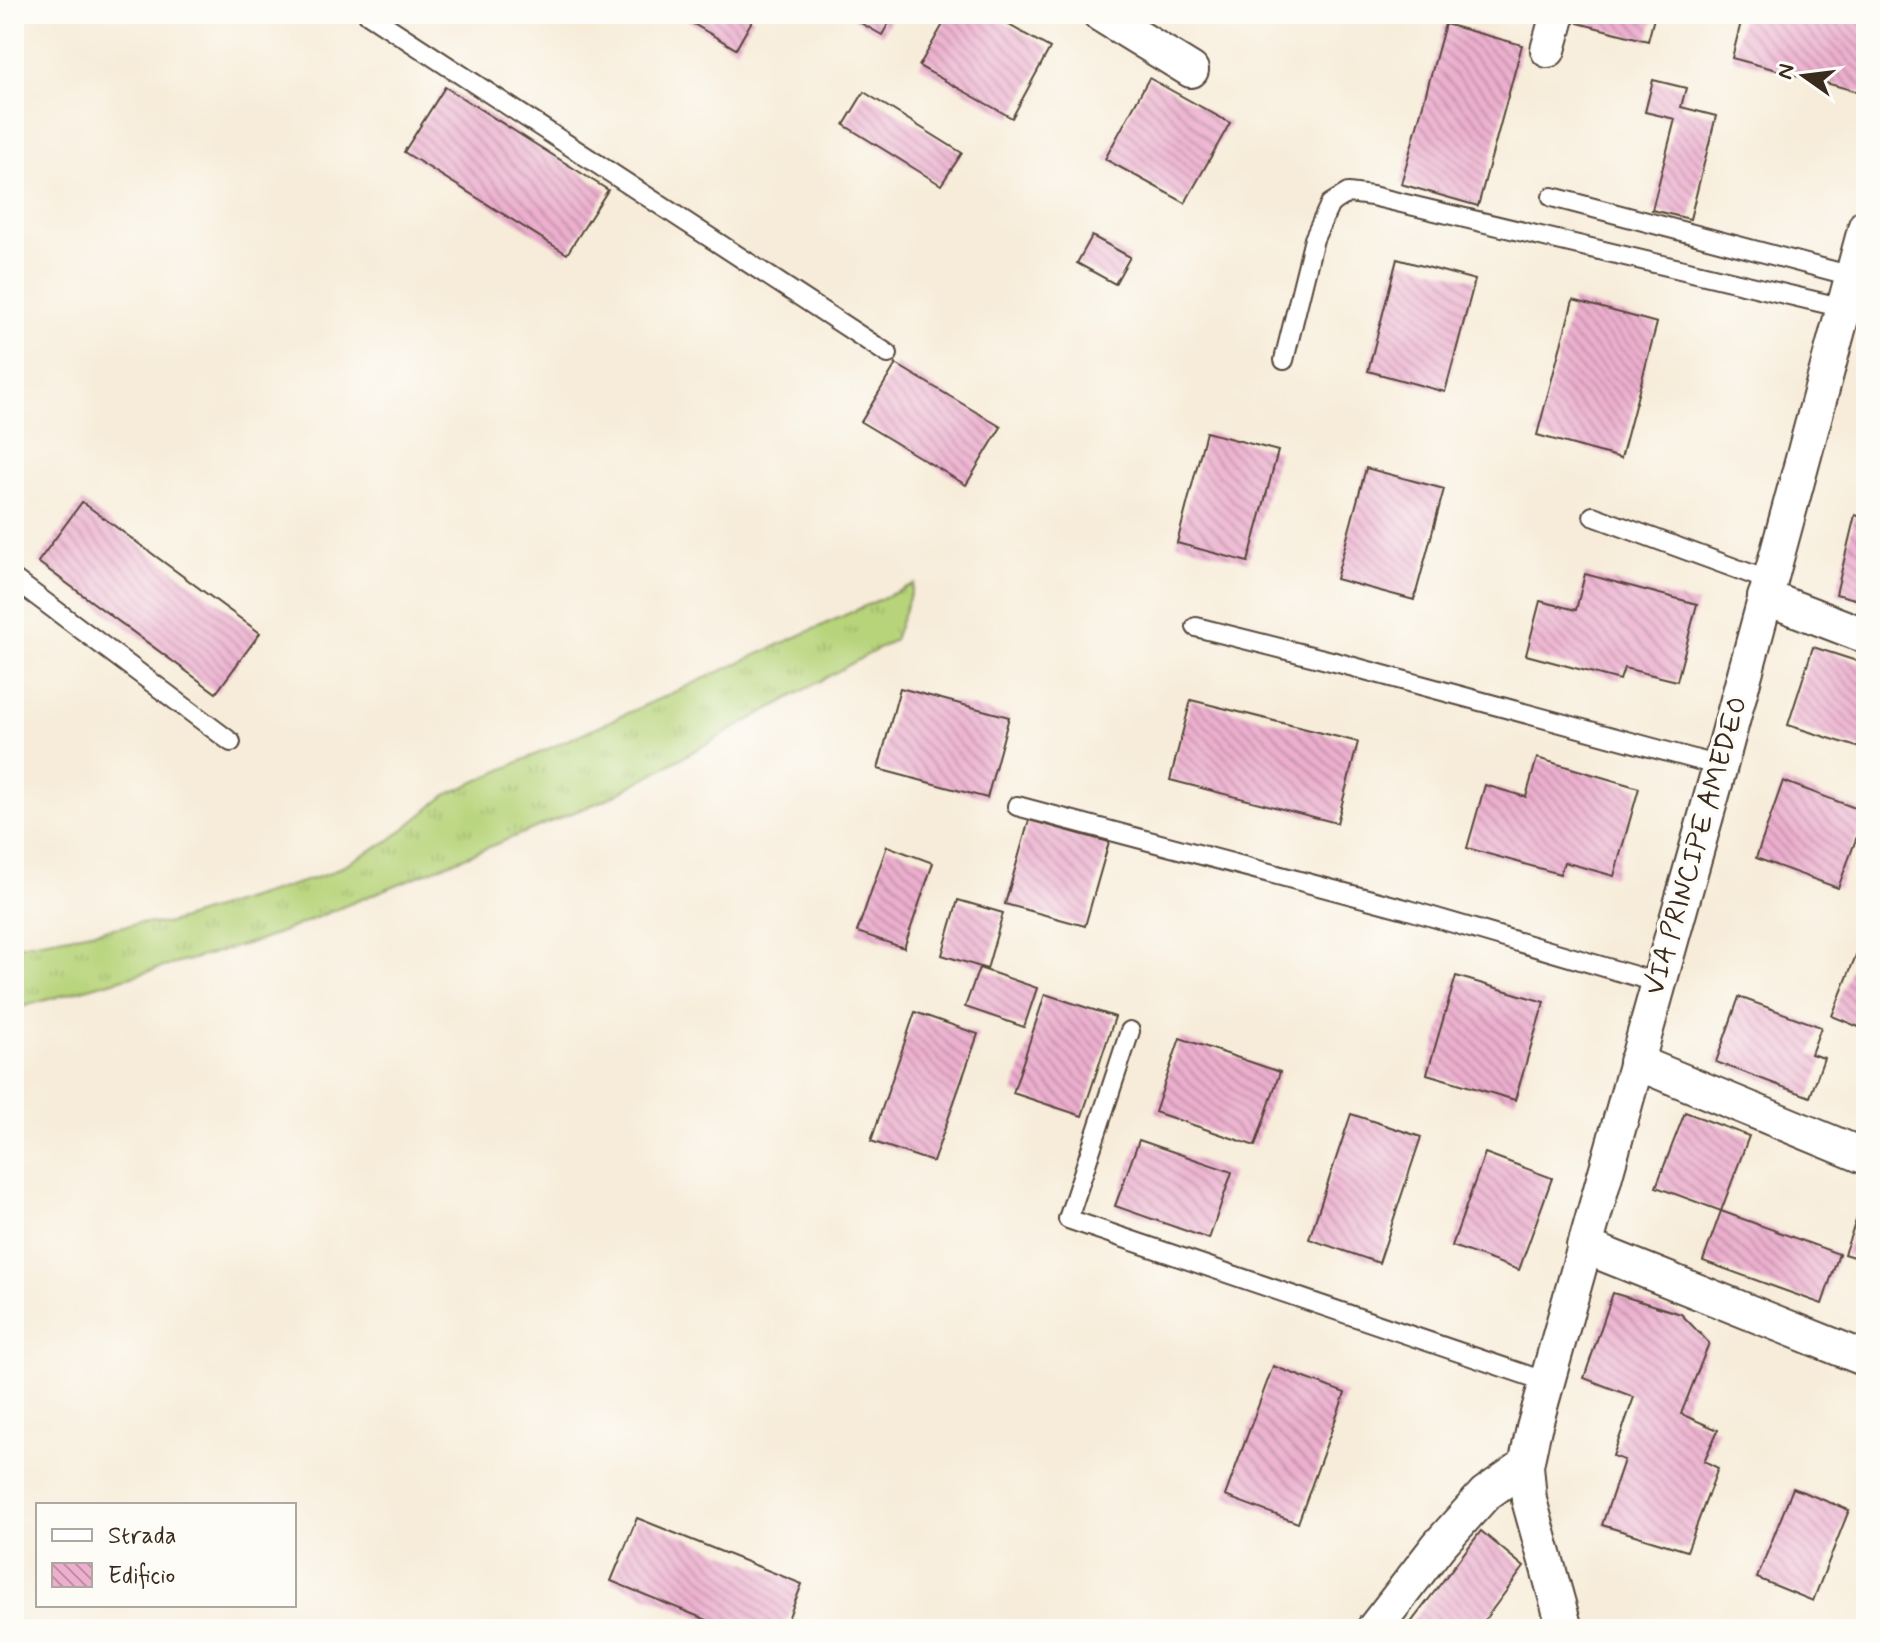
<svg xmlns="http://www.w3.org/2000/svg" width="1880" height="1643" font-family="Mynerve,sans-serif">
	<defs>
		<pattern id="grass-tufts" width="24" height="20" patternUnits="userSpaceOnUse" patternTransform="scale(2)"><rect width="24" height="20" fill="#b7d47a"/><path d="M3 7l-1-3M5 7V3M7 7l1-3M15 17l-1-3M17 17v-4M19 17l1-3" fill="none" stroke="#9eb669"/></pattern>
		<pattern id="building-back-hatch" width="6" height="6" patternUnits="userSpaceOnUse" patternTransform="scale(2)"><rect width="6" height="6" fill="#ecafce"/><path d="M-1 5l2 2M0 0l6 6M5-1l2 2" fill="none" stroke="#c08fa7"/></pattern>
	</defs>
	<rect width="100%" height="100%" fill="#fdfcf7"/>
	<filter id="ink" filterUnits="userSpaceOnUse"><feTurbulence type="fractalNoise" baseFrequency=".0125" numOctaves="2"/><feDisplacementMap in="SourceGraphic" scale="16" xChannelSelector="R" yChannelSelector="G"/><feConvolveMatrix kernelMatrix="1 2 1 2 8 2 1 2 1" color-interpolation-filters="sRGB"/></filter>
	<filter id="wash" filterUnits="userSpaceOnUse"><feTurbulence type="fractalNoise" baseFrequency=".006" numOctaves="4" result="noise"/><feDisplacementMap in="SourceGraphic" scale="32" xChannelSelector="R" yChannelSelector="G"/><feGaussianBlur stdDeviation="1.8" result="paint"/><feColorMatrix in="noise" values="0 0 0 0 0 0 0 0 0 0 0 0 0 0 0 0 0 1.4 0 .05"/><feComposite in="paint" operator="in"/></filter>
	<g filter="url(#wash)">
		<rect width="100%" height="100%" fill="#f7ecd9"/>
		<path fill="url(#grass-tufts)" stroke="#797f4c" stroke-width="2" d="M914 584 894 640 611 797 264 939 14 1009V946L141 923 166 924 328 874 390 840 446 795Z"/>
		<g id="blocks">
			<g fill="url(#building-back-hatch)">
				<path d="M677 14H746L753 19 736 49Z"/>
				<path d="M845 14H894L882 35Z"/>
				<path d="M949 14H989L1050 48 1012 118 919 66Z"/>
				<path d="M1580 14H1655L1648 41 1578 23Z"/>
				<path d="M1743 14H1850L1866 19V80L1863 93 1732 58Z"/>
				<path d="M1445 24 1522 45 1478 206 1401 184Z"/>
				<path d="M1149 78 1230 123 1185 203 1105 159Z"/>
				<path d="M1653 80 1686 88 1681 107 1716 116 1690 219 1652 210 1675 119 1645 112Z"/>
				<path d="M445 87 608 190 567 254 404 152Z"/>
				<path d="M864 92 962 153 941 185 844 125Z"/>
				<path d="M1092 236 1130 257 1115 284 1077 263Z"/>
				<path d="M1397 259 1475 280 1445 392 1368 371Z"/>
				<path d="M1573 300 1657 323 1621 458 1537 435Z"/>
				<path d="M896 364 1001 427 966 485 861 422Z"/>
				<path d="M1206 432 1278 451 1248 562 1177 543Z"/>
				<path d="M1366 468 1444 489 1414 600 1336 579Z"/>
				<path d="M82 502 260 633 216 693 38 562Z"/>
				<path d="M1855 515 1866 518V602L1836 594Z"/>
				<path d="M1585 574 1697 604 1677 681 1624 668 1620 680 1526 655 1540 601 1576 610Z"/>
				<path d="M1813 647 1866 664V750L1788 725Z"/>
				<path d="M900 688 1009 717 987 798 878 769Z"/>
				<path d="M1191 700 1358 742 1337 823 1170 780Z"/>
				<path d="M1537 758 1639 788 1614 876 1564 862 1560 874 1467 848 1485 785 1526 797Z"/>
				<path d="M1783 781 1866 812 1838 888 1756 858Z"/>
				<path d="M1029 820 1109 842 1085 926 1005 904Z"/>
				<path d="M887 846 933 863 904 948 857 932Z"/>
				<path d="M958 900 1003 913 987 969 942 955Z"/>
				<path d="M1860 945 1866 947V1030L1832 1016Z"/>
				<path d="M979 968 1037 988 1024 1027 965 1007Z"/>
				<path d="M1456 976 1544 1002 1515 1100 1427 1074Z"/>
				<path d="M1045 994 1115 1017 1082 1116 1013 1093Z"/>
				<path d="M1739 997 1821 1027 1811 1054 1824 1058 1810 1097 1716 1062Z"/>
				<path d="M915 1012 978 1034 933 1162 871 1141Z"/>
				<path d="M1180 1038 1280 1072 1255 1146 1155 1112Z"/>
				<path d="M1685 1112 1749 1136 1721 1211 1656 1187Z"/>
				<path d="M1351 1114 1421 1137 1379 1263 1309 1239Z"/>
				<path d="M1139 1140 1232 1172 1209 1239 1115 1206Z"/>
				<path d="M1485 1153 1552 1178 1519 1270 1452 1246Z"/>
				<path d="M1866 1193V1261L1844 1254Z"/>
				<path d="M1721 1211 1839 1254 1822 1304 1703 1261Z"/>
				<path d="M1613 1293 1681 1314 1709 1343 1681 1414 1718 1430 1704 1461 1718 1468 1687 1551 1602 1525 1624 1460 1613 1456 1634 1397 1584 1378Z"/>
				<path d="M1273 1366 1345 1393 1298 1523 1225 1496Z"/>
				<path d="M1793 1488 1849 1510 1813 1601 1757 1578Z"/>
				<path d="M637 1518 802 1584 784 1629H729L611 1581Z"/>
				<path d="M1481 1531 1524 1567 1478 1629H1406Z"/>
			</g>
		</g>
	</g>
	<g filter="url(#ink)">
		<use href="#blocks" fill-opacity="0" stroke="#57473a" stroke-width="2"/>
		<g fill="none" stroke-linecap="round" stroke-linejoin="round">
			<g stroke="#57473a" stroke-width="22">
				<g id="service">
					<path d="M368 14 888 354"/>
					<path d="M1552 197 1852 276"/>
					<path d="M1284 360 1314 239 1330 204 1348 193 1372 196 1844 308"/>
					<path d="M1593 516 1770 581"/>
					<path d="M14 579 231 742"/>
					<path d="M1196 627 1339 663 1720 766"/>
					<path d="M1017 806 1409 910 1659 983"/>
					<path d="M1130 1031 1068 1219 1547 1382"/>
				</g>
			</g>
			<g stroke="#57473a" stroke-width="38">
				<g id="minor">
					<path d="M1100 14 1191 70"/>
					<path d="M1548 50 1558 14"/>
					<path d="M1765 597 1866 636"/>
					<path d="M1636 1062 1866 1157"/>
					<path d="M1584 1246 1866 1359"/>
					<path d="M1374 1629 1439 1545 1485 1494 1526 1465"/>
					<path d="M1565 1629 1529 1500 1526 1465 1534 1428 1720 766 1866 226"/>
				</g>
			</g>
			<use href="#service" stroke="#fff" stroke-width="18"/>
			<use href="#minor" stroke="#fff" stroke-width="34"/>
		</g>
	</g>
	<g text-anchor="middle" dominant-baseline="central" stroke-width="7" stroke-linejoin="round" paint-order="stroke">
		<g font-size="28" fill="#3b2a1e" stroke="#fdfcf7">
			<text transform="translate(1697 846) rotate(-74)">VIA PRINCIPE AMEDEO</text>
		</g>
	</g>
	<rect width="1880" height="1643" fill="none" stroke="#fdfcf7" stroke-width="48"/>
	<rect x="36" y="1503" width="260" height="104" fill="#fdfcf7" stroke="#afa8a0" stroke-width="2"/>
	<rect x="52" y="1529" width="40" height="12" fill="#ffffff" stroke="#afa8a0" stroke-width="2"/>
	<text x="108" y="1543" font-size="24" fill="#3b2a1e">Strada</text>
	<rect x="52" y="1563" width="40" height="24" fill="url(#building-back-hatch)" stroke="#afa8a0" stroke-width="2"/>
	<text x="108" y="1583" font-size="24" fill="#3b2a1e">Edificio</text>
	<g transform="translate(1804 76) rotate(284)" stroke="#fdfcf7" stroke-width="6" paint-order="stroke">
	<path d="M0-6L14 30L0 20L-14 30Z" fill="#3b2a1e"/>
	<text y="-12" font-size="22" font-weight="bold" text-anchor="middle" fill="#3b2a1e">N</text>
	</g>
</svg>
